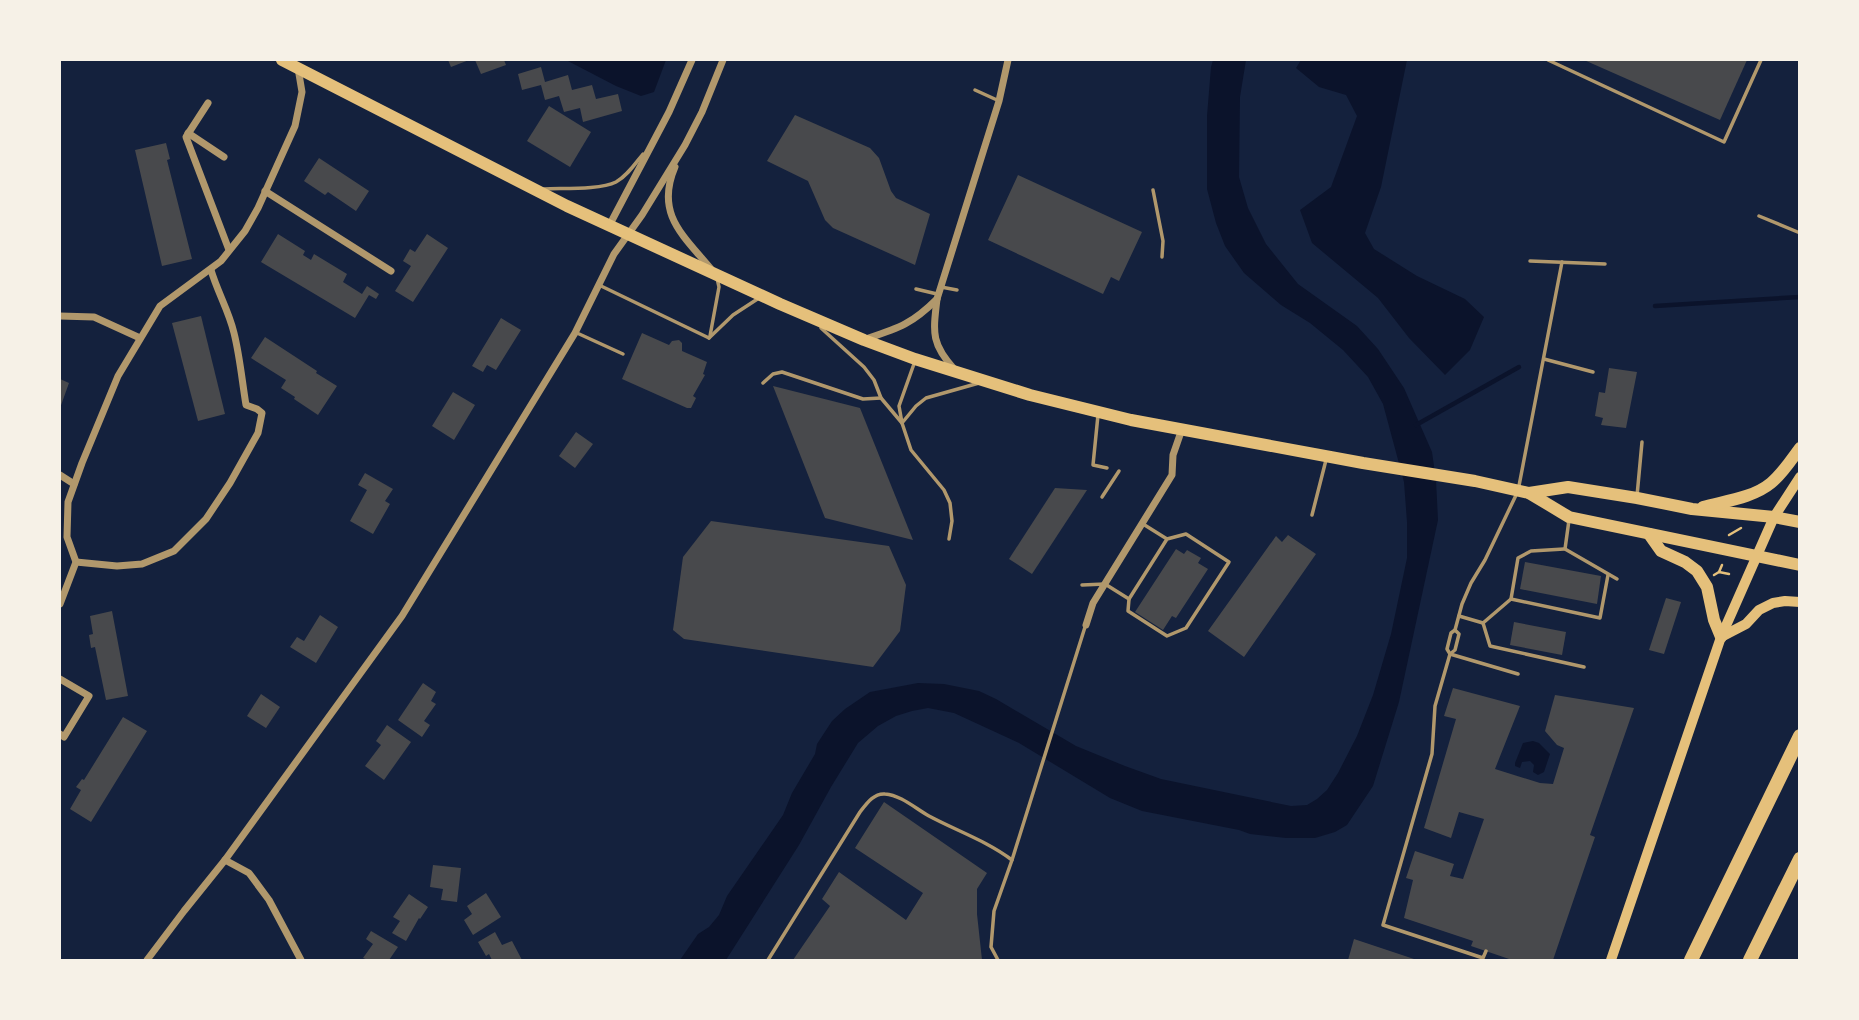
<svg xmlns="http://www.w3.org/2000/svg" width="1859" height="1020" font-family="'Titillium Web',sans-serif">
	<rect width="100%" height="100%" fill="#14213d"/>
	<g fill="#0b132b">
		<path d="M566 60H666L654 92 641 96 616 86Z"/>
		<path d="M1213 60H1246L1240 97 1239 177 1248 208 1266 244 1298 284 1357 326 1378 349 1404 388 1432 452 1436 480 1438 520 1399 702 1373 786 1347 825 1335 832 1315 838H1286L1250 834 1239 830 1142 811 1110 798 1019 743 954 713 928 708 912 711 896 716 878 726 858 743 831 787 799 845 726 960H680L698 934 709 927 719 915 727 896 783 815 792 793 815 754 817 744 832 721 845 709 870 692 918 683 944 684 979 691 996 699 1076 746 1125 766 1161 779 1291 806 1307 805 1317 799 1327 790 1338 773 1357 736 1373 695 1391 634 1407 558V522L1404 482 1383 404 1368 377 1343 350 1310 323 1281 305 1244 273 1225 246 1216 223 1207 189V116L1211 67Z"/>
		<path d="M1301 60H1407L1381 187 1365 233 1374 249 1417 276 1465 299 1484 317 1470 350 1445 375 1409 338 1378 298 1312 243 1300 210 1331 187 1357 116 1346 95 1319 87 1296 68Z"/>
		<path d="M1533 741 1539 743 1550 754 1544 772 1538 775 1533 772 1534 765 1530 761 1522 762 1520 768 1515 766V763L1523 743Z"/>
	</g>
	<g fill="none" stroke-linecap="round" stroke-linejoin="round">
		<g stroke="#0b132b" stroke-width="4.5">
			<path d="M1655 306 1800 297"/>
			<path d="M1416 425 1519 367"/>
		</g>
	</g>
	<g fill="#48494c">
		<path d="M448 60H469L451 67Z"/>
		<path d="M475 60H504L506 65 481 74Z"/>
		<path d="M1584 60H1747L1720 120Z"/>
		<path d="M541 67 545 82 568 75 572 90 592 85 596 99 618 94 622 111 583 122 580 108 564 112 559 96 545 100 541 85 522 90 518 74Z"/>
		<path d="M549 106 591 132 570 167 527 141Z"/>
		<path d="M795 115 870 148 879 158 891 191 896 198 930 214 915 265 833 228 825 220 808 181 767 161Z"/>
		<path d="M166 143 170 159 167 160 192 259 162 266 135 150Z"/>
		<path d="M319 158 369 191 356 211 328 192 325 195 304 181Z"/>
		<path d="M1018 175 1142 232 1119 281 1111 277 1103 294 988 240Z"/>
		<path d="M278 234 305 251 303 255 311 260 314 254 347 274 343 282 362 294 367 286 379 294 376 299 369 295 355 318 261 262Z"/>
		<path d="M427 234 448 248 413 302 395 291 411 266 403 261 410 249 415 252Z"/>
		<path d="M201 316 225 414 198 421 172 323Z"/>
		<path d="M501 318 521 330 496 370 487 365 483 372 472 366Z"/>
		<path d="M642 333 669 345 672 341 679 340 682 343V351L707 362 703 374 705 375 693 396 696 398 691 408H687L622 379Z"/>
		<path d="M265 337 317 371 316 373 337 386 318 415 294 399 295 397 281 388 286 380 251 358Z"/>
		<path d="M1609 368 1637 372 1626 428 1601 425 1603 418 1595 416 1599 392 1605 393Z"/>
		<path d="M60 379 69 383 60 408Z"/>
		<path d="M773 386 860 408 913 540 825 518Z"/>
		<path d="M453 392 475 405 454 440 432 426Z"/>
		<path d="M576 432 593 444 575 468 559 456Z"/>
		<path d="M365 473 393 489 385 501 390 504 373 534 350 521 367 490 358 485Z"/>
		<path d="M1055 488 1087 490 1032 574 1009 559Z"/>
		<path d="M711 521 889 546 906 585 900 631 873 667 684 639 673 630 683 557Z"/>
		<path d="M1288 535 1316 554 1244 657 1208 631 1276 536 1282 542Z"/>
		<path d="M1176 549 1184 554 1187 550 1201 558 1198 563 1208 569 1176 618 1172 616 1163 630 1135 612Z"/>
		<path d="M1525 562 1601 576 1597 604 1520 589Z"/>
		<path d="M1666 598 1681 602 1664 654 1649 650Z"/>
		<path d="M112 611 128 696 106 700 95 647 91 648 89 635 93 634 90 616Z"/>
		<path d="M320 615 338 627 316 663 290 647 297 637 304 641Z"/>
		<path d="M1514 622 1566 632 1562 655 1510 645Z"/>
		<path d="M423 683 436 692 431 701 436 704 424 721 430 725 422 737 398 720Z"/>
		<path d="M1453 688 1520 706 1495 769 1540 783 1553 784 1564 748 1557 745 1545 731 1555 695 1634 708 1590 835 1595 837 1553 960H1512L1471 946 1473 941 1404 918 1413 880 1406 878 1415 851 1454 864 1450 876 1463 879 1484 819 1459 812 1451 838 1424 828 1456 719 1444 716Z"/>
		<path d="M261 694 280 707 266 728 247 716Z"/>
		<path d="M123 717 147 731 91 822 70 809 81 790 76 787 82 779 84 780Z"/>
		<path d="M387 725 411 742 384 780 365 766 381 745 376 741Z"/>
		<path d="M884 802 987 873 977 889V914L982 960H793L830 906 822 899 839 872 906 920 923 893 855 848Z"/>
		<path d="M433 865 461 868 457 902 441 900 443 889 430 887Z"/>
		<path d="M486 893 501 917 473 935 464 920 472 914 467 906Z"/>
		<path d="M409 894 428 907 420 919 419 918 406 941 392 933 400 921 393 917Z"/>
		<path d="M371 931 398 947 389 960H368L363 958 373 944 366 939Z"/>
		<path d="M495 932 502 945 512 941 522 960H492L489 954 486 956 478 942Z"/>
		<path d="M1354 939 1417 960H1348Z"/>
	</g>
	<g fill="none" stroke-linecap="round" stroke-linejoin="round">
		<g stroke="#e5c07b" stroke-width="2.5">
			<path d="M1729 535 1741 528"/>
			<path d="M1719 572 1722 565"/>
			<path d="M1714 575 1719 572 1729 574"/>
		</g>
		<g stroke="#b1986c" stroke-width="3.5">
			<path d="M1548 60 1724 142 1761 60"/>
			<path d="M975 90 997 100"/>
			<path d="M544 189C563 188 600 190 616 182 627 176 635 164 643 154"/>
			<path d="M1153 190 1163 241 1162 257"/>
			<path d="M1759 216 1800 233"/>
			<path d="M1530 261 1605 264"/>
			<path d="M599 285 709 338"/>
			<path d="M941 287 957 290"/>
			<path d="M916 289 937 294"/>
			<path d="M821 328 864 367 874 380 881 398 902 423 916 406 926 398 979 383"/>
			<path d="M577 333 623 354"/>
			<path d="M710 336 719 287 717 278"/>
			<path d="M709 338 733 315 759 298"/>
			<path d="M1544 359 1593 372"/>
			<path d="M915 361 899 406 902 423 911 450 944 490 950 503 952 521 949 539"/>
			<path d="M763 383 773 374 782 372 863 399 881 398"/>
			<path d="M1098 415 1093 465 1107 468"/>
			<path d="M1637 496 1642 442"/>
			<path d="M1102 497 1119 471"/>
			<path d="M1312 515 1326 460"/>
			<path d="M1569 520 1565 549 1617 579"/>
			<path d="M1143 524 1167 539 1186 534 1229 562 1186 628 1167 636 1128 611 1129 599 1167 539"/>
			<path d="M1082 585 1105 584 1129 599"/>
			<path d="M1511 599 1518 558 1531 551 1564 549"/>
			<path d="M1459 616 1483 623 1490 646 1584 667"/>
			<path d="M1483 623 1511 599 1600 618 1608 575"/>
			<path d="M1455 630 1459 634 1455 650 1450 654 1435 706 1432 754 1383 925 1483 958 1486 951"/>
			<path d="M1450 654 1447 649 1451 633 1455 630 1462 604 1471 583 1485 560 1518 491 1562 262"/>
			<path d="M1450 654 1518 674"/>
			<path d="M768 960 860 812C867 803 874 793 885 794 901 795 916 809 929 816 957 831 987 841 1012 860"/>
			<path d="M998 960 991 947 994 911 1012 860 1085 627"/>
		</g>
		<g stroke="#b1986c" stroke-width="7">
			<path d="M208 103 186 137 229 250"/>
			<path d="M188 133 224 157"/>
			<path d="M675 167C655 214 683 235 711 269"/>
			<path d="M265 191 391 271"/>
			<path d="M609 226 669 112 692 60"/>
			<path d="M60 316 94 317 140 338"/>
			<path d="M866 339C899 328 912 324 937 299"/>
			<path d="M955 370C931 344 933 333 937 299L999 101 1008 60"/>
			<path d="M60 475 74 484"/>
			<path d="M76 562 117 566 142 564 174 551 206 519 230 483 258 433 262 413 257 409 246 405C242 381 240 357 234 333 229 311 217 291 211 270"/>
			<path d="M60 604 76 562 67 537 68 502 82 463 118 376 160 306 221 261 245 231 258 208 295 126 302 92 298 68"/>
			<path d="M1086 625 1093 603 1172 475 1173 455 1182 429"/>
			<path d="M60 679 89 696 64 737 60 734"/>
			<path d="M225 860 249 873 269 900 301 960"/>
			<path d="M147 960 184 911 225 860 402 616 575 333 614 254 642 215 685 145 702 112 723 60"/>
		</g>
		<g stroke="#e5c07b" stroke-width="10">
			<path d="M1721 637 1746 624 1759 610 1773 603 1785 601 1800 602"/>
			<path d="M1611 960 1721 637 1774 517 1800 477"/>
		</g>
		<g stroke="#e5c07b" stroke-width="12">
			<path d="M282 60 567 206 780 304 864 340 915 359 1030 395 1131 420 1363 463 1475 481 1529 493 1569 517 1800 565"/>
			<path d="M1529 493 1568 487 1637 498 1692 509 1774 517 1800 522"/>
			<path d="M1703 507C1725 501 1753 498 1771 483 1783 473 1791 460 1800 448"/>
			<path d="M1649 534 1661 551 1685 562 1697 571 1707 587 1714 620 1721 637"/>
		</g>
		<g stroke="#e5c07b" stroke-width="14">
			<path d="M1691 960 1800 736"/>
			<path d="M1750 960 1800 859"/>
		</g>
	</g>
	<rect width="1859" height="1020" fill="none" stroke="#f6f1e7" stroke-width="122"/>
</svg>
